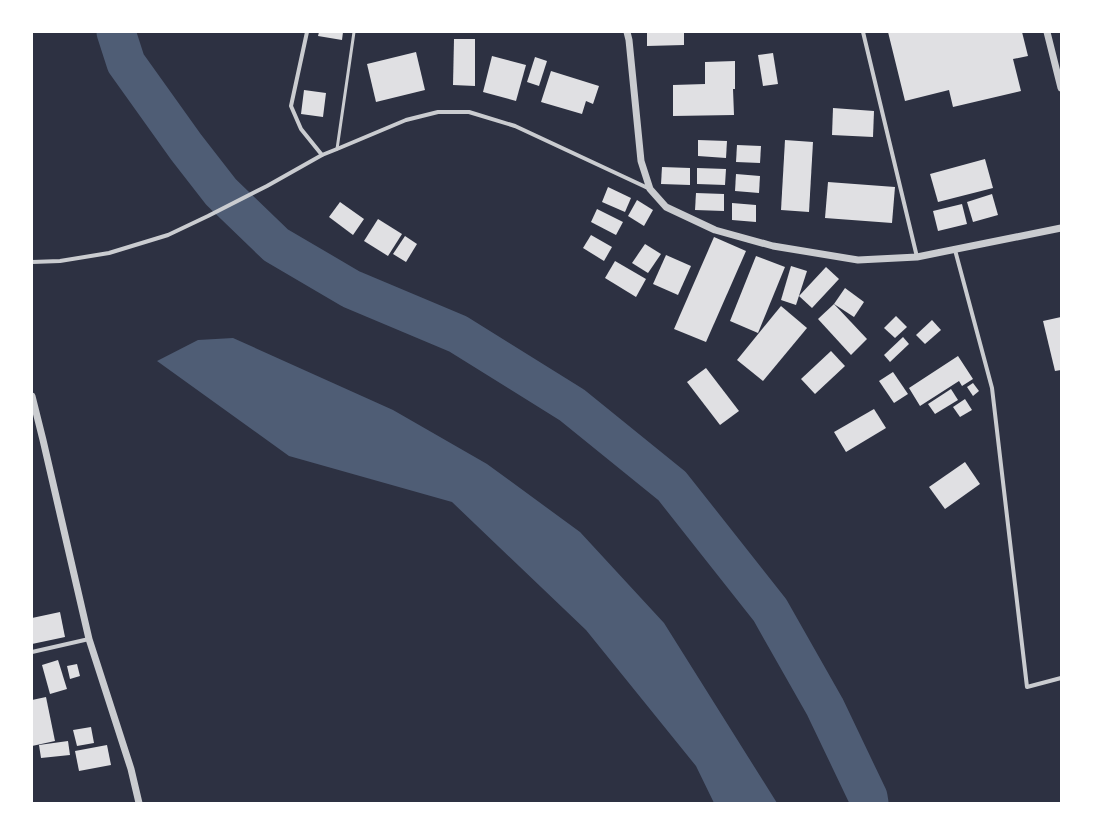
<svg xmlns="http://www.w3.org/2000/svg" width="1093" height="835" font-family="'Roboto Condensed',sans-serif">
	<rect width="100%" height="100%" fill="#2d3142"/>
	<path fill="#4f5d75" d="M233 338 393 410 487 464 580 532 664 623 777 803H714L696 766 586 630 452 502 289 456 157 361 198 340Z"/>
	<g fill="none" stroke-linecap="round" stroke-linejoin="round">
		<path stroke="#4f5d75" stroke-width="39" d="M116 32 126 63 186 147 221 192 276 245 351 289 458 334 572 405 672 486 770 610 825 707 868 797 869 803"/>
	</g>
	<g fill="#e0e0e3">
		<path d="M319 32H343L342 40 318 36Z"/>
		<path d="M647 32H684V45L647 46Z"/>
		<path d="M888 32H1022L1028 56 1013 59 1021 91 953 107 949 90 905 101Z"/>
		<path d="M454 39H475V86L453 85Z"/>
		<path d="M416 52 425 90 376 102 367 64Z"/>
		<path d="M773 53 778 84 763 86 758 55Z"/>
		<path d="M492 56 526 65 516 101 483 92Z"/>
		<path d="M535 57 547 61 539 86 527 82Z"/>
		<path d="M735 61V89H733L734 115 673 116V85L705 84V62Z"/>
		<path d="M551 71 599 86 593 104 586 101 582 114 541 102Z"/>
		<path d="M304 90 326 93 323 117 301 114Z"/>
		<path d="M833 108 874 111 873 137 832 135Z"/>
		<path d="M698 140 727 141 726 158 698 156Z"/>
		<path d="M785 140 813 142 809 212 781 210Z"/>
		<path d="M737 145 761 146 760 163 736 162Z"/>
		<path d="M985 159 993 188 938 202 930 174Z"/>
		<path d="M662 167 690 168V185L661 184Z"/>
		<path d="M697 168 726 169 725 185 697 184Z"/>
		<path d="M736 174 760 176 759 193 735 191Z"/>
		<path d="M828 182 895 187 892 223 825 218Z"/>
		<path d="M608 187 631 198 625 212 602 202Z"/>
		<path d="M696 193 724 194V211L695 210Z"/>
		<path d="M992 194 998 215 973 222 967 202Z"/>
		<path d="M637 200 653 210 644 226 628 216Z"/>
		<path d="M340 202 364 219 353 235 329 217Z"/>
		<path d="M732 203 756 205V222L732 220Z"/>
		<path d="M962 204 967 224 938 231 933 211Z"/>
		<path d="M597 209 623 222 616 235 591 222Z"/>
		<path d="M378 219 402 234 388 256 364 241Z"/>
		<path d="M591 235 612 247 604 261 583 248Z"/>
		<path d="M405 236 417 244 406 262 393 254Z"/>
		<path d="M714 237 746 251 706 342 674 329Z"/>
		<path d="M645 244 661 254 648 273 632 263Z"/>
		<path d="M666 255 691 266 678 295 653 284Z"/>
		<path d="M756 256 785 267 758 333 730 321Z"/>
		<path d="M615 261 646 279 636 297 605 278Z"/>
		<path d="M791 266 807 271 796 305 781 300Z"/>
		<path d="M826 267 839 279 812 308 799 296Z"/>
		<path d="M845 288 864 302 854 317 834 304Z"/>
		<path d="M834 304 867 339 851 355 818 319Z"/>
		<path d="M781 306 807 328 763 381 737 360Z"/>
		<path d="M896 316 907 327 895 338 884 328Z"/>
		<path d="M1061 317V370L1055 371 1043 321Z"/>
		<path d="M932 320 941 330 925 344 916 335Z"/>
		<path d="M903 337 909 344 890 362 884 355Z"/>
		<path d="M831 351 845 366 815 394 801 379Z"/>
		<path d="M958 356 973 379 962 386 959 381 920 406 909 388Z"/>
		<path d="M706 368 739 411 720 425 687 382Z"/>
		<path d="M893 372 908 394 894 403 879 381Z"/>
		<path d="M973 383 979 391 973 396 967 387Z"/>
		<path d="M951 389 958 400 935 414 928 404Z"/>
		<path d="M965 399 972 410 960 417 953 407Z"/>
		<path d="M874 409 886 428 846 452 834 432Z"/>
		<path d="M965 462 980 484 945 509 929 487Z"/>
		<path d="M60 612 65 637 32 644V618Z"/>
		<path d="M58 660 67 689 50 694 42 665Z"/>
		<path d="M77 664 80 676 70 679 67 666Z"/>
		<path d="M46 697 55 741 32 746V700Z"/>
		<path d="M91 727 94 743 77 746 73 730Z"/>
		<path d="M68 741 70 755 41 758 39 745Z"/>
		<path d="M107 745 111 765 79 771 75 751Z"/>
	</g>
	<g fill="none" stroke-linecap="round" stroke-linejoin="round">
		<path stroke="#caccd0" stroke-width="3" d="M337 149 354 32"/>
		<g stroke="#caccd0" stroke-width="4">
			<path d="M307 32 291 106 301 129 322 155"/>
			<path d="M863 32 917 257"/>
			<path d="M955 250 992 388 1027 687 1061 678"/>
			<path d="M32 262 60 261 109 253 168 235 208 216 267 186 322 155 337 149 406 120 438 112H469L515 126 650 189"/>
			<path d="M32 652 89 639"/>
		</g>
		<g stroke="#caccd0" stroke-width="7">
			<path d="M627 32 629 40 641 161 650 189 666 207 715 230 773 246 858 260 917 257 1061 228"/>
			<path d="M1047 32 1061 88"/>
			<path d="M32 396 43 440 89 639 131 769 139 803"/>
		</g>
	</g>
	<rect width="1093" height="835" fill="none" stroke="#ffffff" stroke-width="66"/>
</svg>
